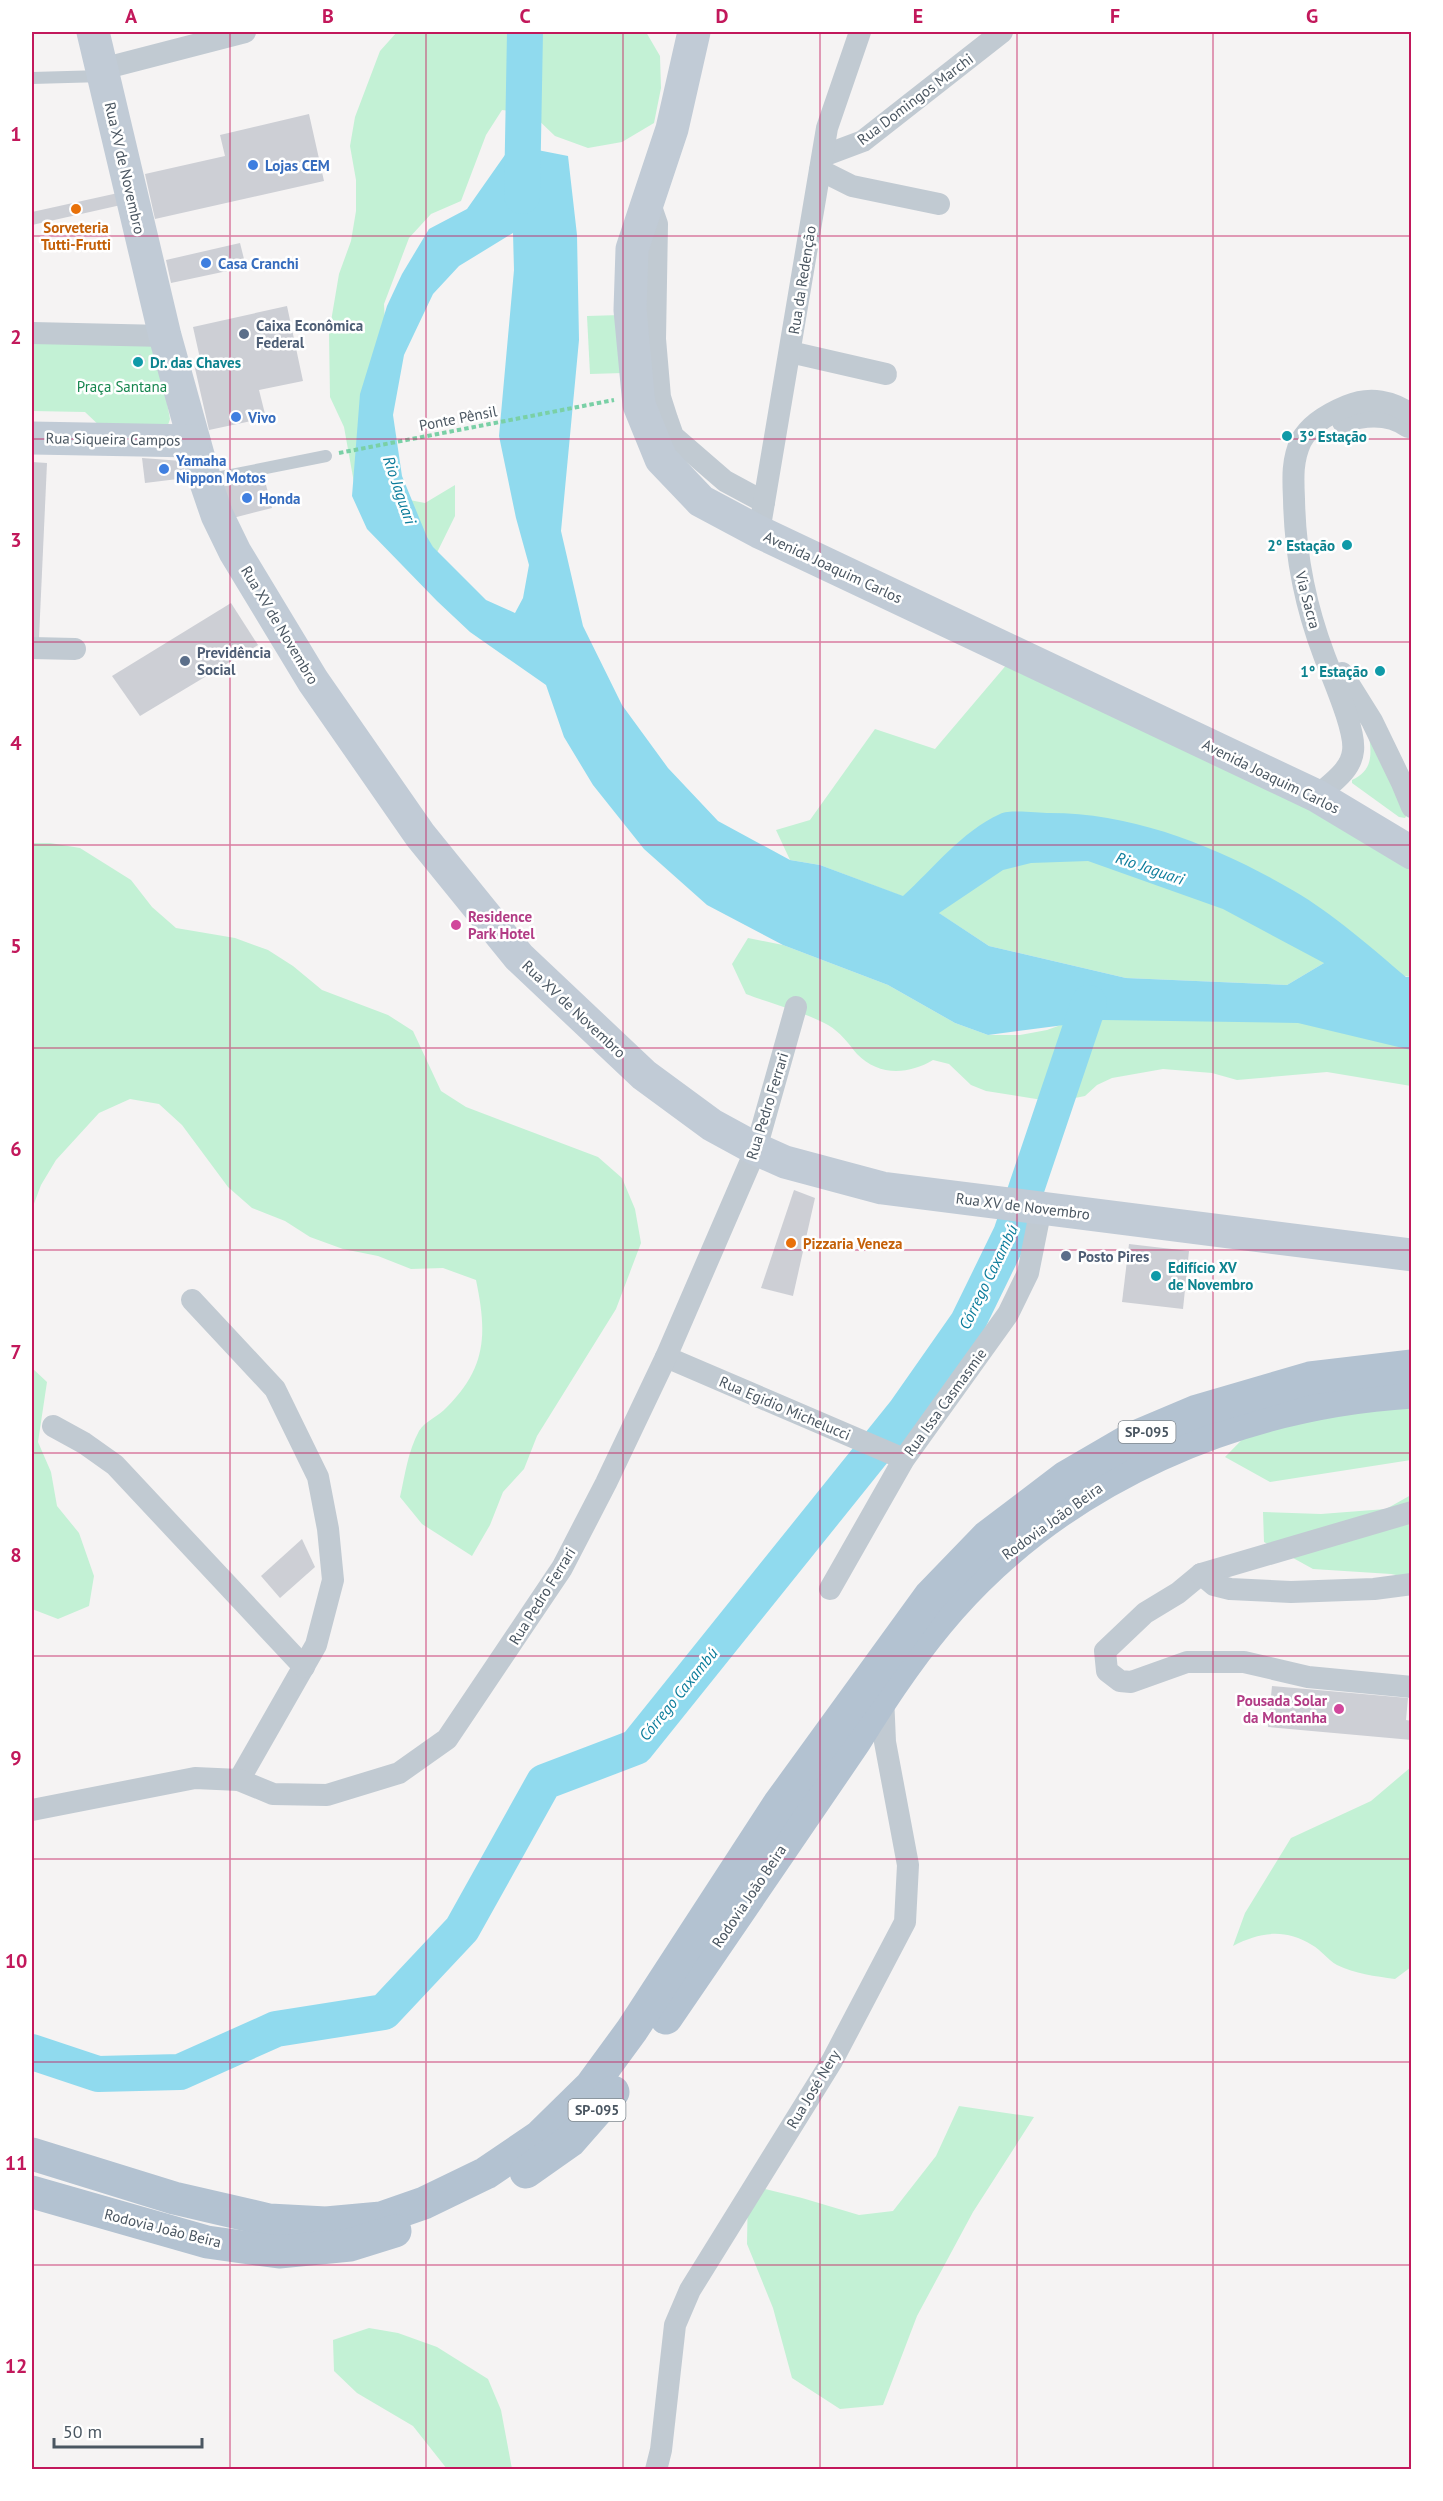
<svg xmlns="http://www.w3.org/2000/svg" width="1443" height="2501" font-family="'PT Sans',sans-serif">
	<rect width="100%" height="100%" fill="#f5f3f3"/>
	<g fill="#c3f1d5">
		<path d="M397 32H646L660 56 661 88 654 123 622 142 588 148 555 136 532 114 502 110 486 135 461 201 431 214 409 238 384 304 394 497 425 503 455 485V516L425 577 356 494 344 427 330 397 329 333 339 274 351 241 356 211V180L350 146 355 117 380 51Z"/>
		<path d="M621 315 623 373 590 374 587 316Z"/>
		<path d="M32 341 152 344 157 349 170 419 168 425 102 428 85 412 32 411Z"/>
		<path d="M1008 663 1411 859V977L1324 963 1287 985 1126 978 989 946 928 906 820 865 790 860 776 830 810 820 875 729 935 749Z"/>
		<path d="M1369 736 1409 812 1405 818 1399 817 1352 783V780C1372 771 1372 756 1369 736Z"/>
		<path d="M32 843H50L80 848 131 880 152 907 176 928 235 938 268 950 293 966 322 990 388 1015 413 1031 441 1091 466 1107 598 1157 622 1178 635 1209 641 1243 616 1309 537 1436 524 1469 503 1492 490 1525 472 1556 422 1524 400 1497C405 1475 408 1451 419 1431 425 1421 439 1416 447 1407 487 1367 487 1333 476 1280L443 1268 411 1269 378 1256 343 1249 310 1237 285 1221 252 1208 228 1187 182 1125 159 1104 130 1099 99 1113 56 1160 41 1185 32 1209Z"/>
		<path d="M748 938 783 945 888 985 955 1023 988 1035H1020L1047 1030 1094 1013 1300 1011 1411 1044V1086L1327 1072 1237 1080 1212 1073 1163 1069 1112 1078 1097 1085 1085 1096 1055 1102 986 1091 971 1085 949 1064 933 1060C908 1075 878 1076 857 1054 848 1043 840 1032 828 1025 807 1013 769 1003 746 994L732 964Z"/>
		<path d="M32 1368 47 1382 38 1442 51 1472 57 1506 79 1533 94 1576 89 1606 58 1619 32 1609Z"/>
		<path d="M1411 1397V1460L1270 1482 1225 1457 1273 1408Z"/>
		<path d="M1411 1495V1578L1391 1574 1313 1569 1264 1542 1263 1512 1321 1514 1386 1509Z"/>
		<path d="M1411 1767V1967L1395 1979C1375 1976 1355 1974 1337 1965 1328 1960 1321 1950 1312 1945 1285 1928 1259 1932 1233 1946L1245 1913 1291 1838 1371 1801Z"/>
		<path d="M959 2106 1034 2117 973 2212 917 2316 883 2405 840 2409 792 2378 773 2308 747 2244 748 2185 802 2198 859 2215 893 2211 936 2156Z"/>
		<path d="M369 2328 398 2333 437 2347 488 2379 501 2410 512 2469H447L413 2426 357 2393 334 2371 333 2340Z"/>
	</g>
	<path fill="#90daee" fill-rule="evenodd" d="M512 145 568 156 577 235 579 340 561 531 583 626 622 705 668 768 718 821 790 860 820 865 903 896C934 868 961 832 1000 814 1010 809 1037 813 1050 813 1135 813 1221 848 1294 891 1332 913 1373 949 1406 977H1411V1050L1298 1023 1103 1020 988 1035 955 1023 888 985 783 945 707 905 644 849 593 785 564 737 546 685 470 632 437 601 367 529 352 496 360 394 387 306 402 274 429 229 467 209ZM513 233 514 270 499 436 516 518 529 565 523 598 515 613 486 600 433 547 427 537 402 476 393 415 404 355 433 294 459 266ZM1088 861 1223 909 1324 963 1287 985 1126 978 989 946 939 913 1003 870 1031 863Z"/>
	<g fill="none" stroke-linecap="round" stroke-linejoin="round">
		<g stroke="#90daee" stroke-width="36">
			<path d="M522 196 525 32"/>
			<path d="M32 2052 98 2074 180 2072 276 2029 384 2012 462 1929 544 1782 636 1747 905 1412 968 1322 1011 1234 1089 1003"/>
		</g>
	</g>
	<g fill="#cdcfd5">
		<path d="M309 114 324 181 155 219 145 174 225 156 220 135Z"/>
		<path d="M118 193 121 205 32 225V212Z"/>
		<path d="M240 243 246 267 171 283 166 260Z"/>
		<path d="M287 306 303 381 259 390 266 418 209 430 194 364 201 363 193 327Z"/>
		<path d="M140 354 146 361 136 369 130 362Z"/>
		<path d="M142 458 182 461 186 478 145 483Z"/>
		<path d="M32 462 47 463 39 638 32 637Z"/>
		<path d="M264 477 272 508 229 519 221 487Z"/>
		<path d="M231 603 258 645 140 716 112 676Z"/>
		<path d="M794 1190 815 1198 793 1296 761 1288Z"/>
		<path d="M1129 1244 1189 1251 1183 1309 1122 1302Z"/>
		<path d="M302 1539 315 1567 280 1598 261 1576Z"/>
		<path d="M1272 1686 1408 1698 1406 1720 1412 1721V1740L1268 1727Z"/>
	</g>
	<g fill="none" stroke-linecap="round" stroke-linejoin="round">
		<path stroke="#7ad0a6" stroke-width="4" stroke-dasharray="4.5 3" stroke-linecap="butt" d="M339 453 614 400"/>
		<g stroke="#c1cad2" stroke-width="12">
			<path d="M32 78 103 76"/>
			<path d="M206 480 326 456"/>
		</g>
		<g stroke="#c1cad2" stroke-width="22">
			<path d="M102 69 245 32"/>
			<path d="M823 156 863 141 1002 32"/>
			<path d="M820 170 852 186 939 204"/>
			<path d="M648 198 657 224 655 339 660 397 667 419 673 436 725 481 764 502"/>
			<path d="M32 333 165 336"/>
			<path d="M790 352 886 374"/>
			<path d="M1343 422C1365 415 1389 413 1408 427"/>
			<path d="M759 532 827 128 860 32"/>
			<path d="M32 648 75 649"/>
			<path d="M1342 673 1372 721 1402 783 1412 807"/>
			<path d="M1317 796C1330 784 1351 771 1353 751 1356 730 1332 677 1324 655 1305 605 1295 553 1294 499 1293 478 1292 460 1301 441 1310 424 1330 413 1347 406 1370 396 1393 401 1412 415"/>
			<path d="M192 1300 275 1389 318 1477 328 1529 333 1580 316 1645 239 1780"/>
			<path d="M666 1357 904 1459"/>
			<path d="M53 1426 84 1443 115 1465 304 1667"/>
			<path d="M1412 1512 1201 1574 1178 1593 1145 1613 1105 1651 1107 1671 1120 1681 1131 1682 1187 1662H1244L1308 1677 1412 1687"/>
			<path d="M1201 1574 1214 1585 1230 1589 1291 1592 1374 1589 1412 1584"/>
			<path d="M830 1589 904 1459 1008 1314 1028 1273 1041 1208"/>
			<path d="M32 1810 195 1778 239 1780 273 1794 327 1795 399 1773 447 1739 562 1568 606 1483 666 1357 756 1149 796 1007"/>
			<path d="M656 2470 661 2450 675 2325 690 2290 832 2061 905 1922 908 1865 885 1742 883 1696"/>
		</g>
		<g stroke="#c1cbd6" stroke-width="33">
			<path d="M93 32 165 336 205 480 217 515 235 552 313 681 420 835 519 957 644 1075 712 1125 756 1149 785 1162 882 1188 1412 1255"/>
			<path d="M694 32 672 129 632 249 630 310 639 405 661 459 701 501 759 532 1317 796 1412 853"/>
			<path d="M32 438 194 441"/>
		</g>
		<g stroke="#b3c2d1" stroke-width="33">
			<path d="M666 2018 855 1741C883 1695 914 1649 950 1608 1067 1476 1237 1403 1412 1392"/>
			<path d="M32 2154 174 2198 269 2220 326 2223 381 2218 424 2203 486 2173 539 2137 591 2086 632 2030 779 1804 930 1596 987 1537 1066 1477 1133 1438 1197 1411 1310 1378 1412 1366"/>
			<path d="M526 2172 570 2141 613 2092"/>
			<path d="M32 2192 207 2242 279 2252 350 2245 395 2231"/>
		</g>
	</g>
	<path fill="none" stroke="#c2185b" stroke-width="1.5" stroke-opacity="0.55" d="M230 32V2470M426 32V2470M623 32V2470M820 32V2470M1017 32V2470M1213 32V2470M32 236H1412M32 439H1412M32 642H1412M32 845H1412M32 1048H1412M32 1250H1412M32 1453H1412M32 1656H1412M32 1859H1412M32 2062H1412M32 2265H1412"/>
	<g fill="#3f7fe0" stroke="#fff" stroke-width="2">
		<circle cx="253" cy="165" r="6"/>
		<circle cx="206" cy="263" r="6"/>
		<circle cx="236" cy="417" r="6"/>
		<circle cx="164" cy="469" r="6"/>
		<circle cx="247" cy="498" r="6"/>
	</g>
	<g fill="#e8710a" stroke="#fff" stroke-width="2">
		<circle cx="76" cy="209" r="6"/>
		<circle cx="791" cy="1243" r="6"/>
	</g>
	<g fill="#5c6f8a" stroke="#fff" stroke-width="2">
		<circle cx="244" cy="334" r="6"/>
		<circle cx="185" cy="661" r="6"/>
		<circle cx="1066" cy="1256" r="6"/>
	</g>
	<g fill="#0f9aa8" stroke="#fff" stroke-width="2">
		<circle cx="138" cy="362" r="6"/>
		<circle cx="1287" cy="436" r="6"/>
		<circle cx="1347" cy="545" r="6"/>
		<circle cx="1380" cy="671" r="6"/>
		<circle cx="1156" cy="1276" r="6"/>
	</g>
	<g fill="#d1479c" stroke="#fff" stroke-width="2">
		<circle cx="456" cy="925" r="6"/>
		<circle cx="1339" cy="1709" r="6"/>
	</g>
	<g text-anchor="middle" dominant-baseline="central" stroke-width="5" stroke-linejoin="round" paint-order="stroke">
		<g fill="#fff" stroke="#808990" stroke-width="1.5">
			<rect x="1118.5" y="1421" width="57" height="22" rx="4.5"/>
			<rect x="568.5" y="2099" width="57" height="22" rx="4.5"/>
		</g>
		<g font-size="14" font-weight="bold" fill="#4a5661">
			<text x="1147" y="1432">SP-095</text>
			<text x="597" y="2110">SP-095</text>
		</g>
		<g font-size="15" fill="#4a5661" stroke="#fff">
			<text transform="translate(915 99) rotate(-37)">Rua Domingos Marchi</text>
			<text transform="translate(125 168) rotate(77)">Rua XV de Novembro</text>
			<text transform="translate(802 280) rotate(-81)">Rua da Redenção</text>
			<text transform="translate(458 418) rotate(-11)">Ponte Pênsil</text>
			<text transform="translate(113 439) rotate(1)">Rua Siqueira Campos</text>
			<text transform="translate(833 567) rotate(25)">Avenida Joaquim Carlos</text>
			<text transform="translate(1308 600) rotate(75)">Via Sacra</text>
			<text transform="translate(280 625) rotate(59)">Rua XV de Novembro</text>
			<text transform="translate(1271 776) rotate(26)">Avenida Joaquim Carlos</text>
			<text transform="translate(574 1009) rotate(43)">Rua XV de Novembro</text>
			<text transform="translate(767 1106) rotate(-73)">Rua Pedro Ferrari</text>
			<text transform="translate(1023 1206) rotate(7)">Rua XV de Novembro</text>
			<text transform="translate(945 1402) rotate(-54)">Rua Issa Casmasmie</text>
			<text transform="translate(785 1408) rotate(23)">Rua Egidio Michelucci</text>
			<text transform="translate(1052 1521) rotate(-36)">Rodovia João Beira</text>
			<text transform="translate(542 1596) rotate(-58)">Rua Pedro Ferrari</text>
			<text transform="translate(749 1896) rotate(-56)">Rodovia João Beira</text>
			<text transform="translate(813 2089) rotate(-59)">Rua José Nery</text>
			<text transform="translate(163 2228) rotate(14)">Rodovia João Beira</text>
		</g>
		<g font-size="15" font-weight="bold" fill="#366cbe" stroke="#fff" text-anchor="start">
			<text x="265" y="165">Lojas CEM</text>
			<text x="218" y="263">Casa Cranchi</text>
			<text x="248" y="417">Vivo</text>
			<text x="176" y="460">Yamaha<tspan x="176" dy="17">Nippon Motos</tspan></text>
			<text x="259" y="498">Honda</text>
		</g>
		<g font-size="15" font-weight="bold" fill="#c56008" stroke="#fff">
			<text x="76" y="227">Sorveteria<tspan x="76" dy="17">Tutti-Frutti</tspan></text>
			<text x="803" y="1243" text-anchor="start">Pizzaria Veneza</text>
		</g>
		<g font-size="15" font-weight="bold" fill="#4e5e75" stroke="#fff" text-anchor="start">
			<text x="256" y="325">Caixa Econômica<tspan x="256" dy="17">Federal</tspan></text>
			<text x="197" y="652">Previdência<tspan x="197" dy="17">Social</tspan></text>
			<text x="1078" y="1256">Posto Pires</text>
		</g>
		<g font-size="15" font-weight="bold" fill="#0d838f" stroke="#fff" text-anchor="start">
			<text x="150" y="362">Dr. das Chaves</text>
			<text x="1299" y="436">3° Estação</text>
			<text x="1335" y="545" text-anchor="end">2° Estação</text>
			<text x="1368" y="671" text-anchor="end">1° Estação</text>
			<text x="1168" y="1267">Edifício XV<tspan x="1168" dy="17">de Novembro</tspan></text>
		</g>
		<g font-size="15" fill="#17864f" stroke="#fff">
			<text x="122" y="386">Praça Santana</text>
		</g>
		<g font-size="15" font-weight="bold" fill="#b23c85" stroke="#fff" text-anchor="start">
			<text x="468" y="916">Residence<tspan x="468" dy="17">Park Hotel</tspan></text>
			<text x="1327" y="1700" text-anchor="end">Pousada Solar<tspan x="1327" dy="17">da Montanha</tspan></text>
		</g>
		<g font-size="16" font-style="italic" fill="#0c7c9b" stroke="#fff">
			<text transform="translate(400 490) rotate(71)">Rio Jaguari</text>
			<text transform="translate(1150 868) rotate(19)">Rio Jaguari</text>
			<text transform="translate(988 1277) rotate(-64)">Córrego Caxambú</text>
			<text transform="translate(678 1694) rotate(-51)">Córrego Caxambú</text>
		</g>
	</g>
	<rect width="1443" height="2501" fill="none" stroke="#ffffff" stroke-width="66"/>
	<path d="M54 2438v9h148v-9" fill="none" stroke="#4a5661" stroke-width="3"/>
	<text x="63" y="2438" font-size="18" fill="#4a5661" stroke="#ffffff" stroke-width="4.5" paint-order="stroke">50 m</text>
	<rect x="33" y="33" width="1377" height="2435" fill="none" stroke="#c2185b" stroke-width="2"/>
	<g font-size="20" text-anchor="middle" font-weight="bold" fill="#c2185b">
		<text x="131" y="23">A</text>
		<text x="328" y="23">B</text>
		<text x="525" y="23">C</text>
		<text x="722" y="23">D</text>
		<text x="918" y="23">E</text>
		<text x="1115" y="23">F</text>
		<text x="1312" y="23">G</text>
		<text x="16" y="141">1</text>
		<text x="16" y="344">2</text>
		<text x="16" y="547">3</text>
		<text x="16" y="750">4</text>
		<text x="16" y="953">5</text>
		<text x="16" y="1156">6</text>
		<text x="16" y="1359">7</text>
		<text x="16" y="1562">8</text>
		<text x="16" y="1765">9</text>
		<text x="16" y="1968">10</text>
		<text x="16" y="2170">11</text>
		<text x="16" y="2373">12</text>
	</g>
</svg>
